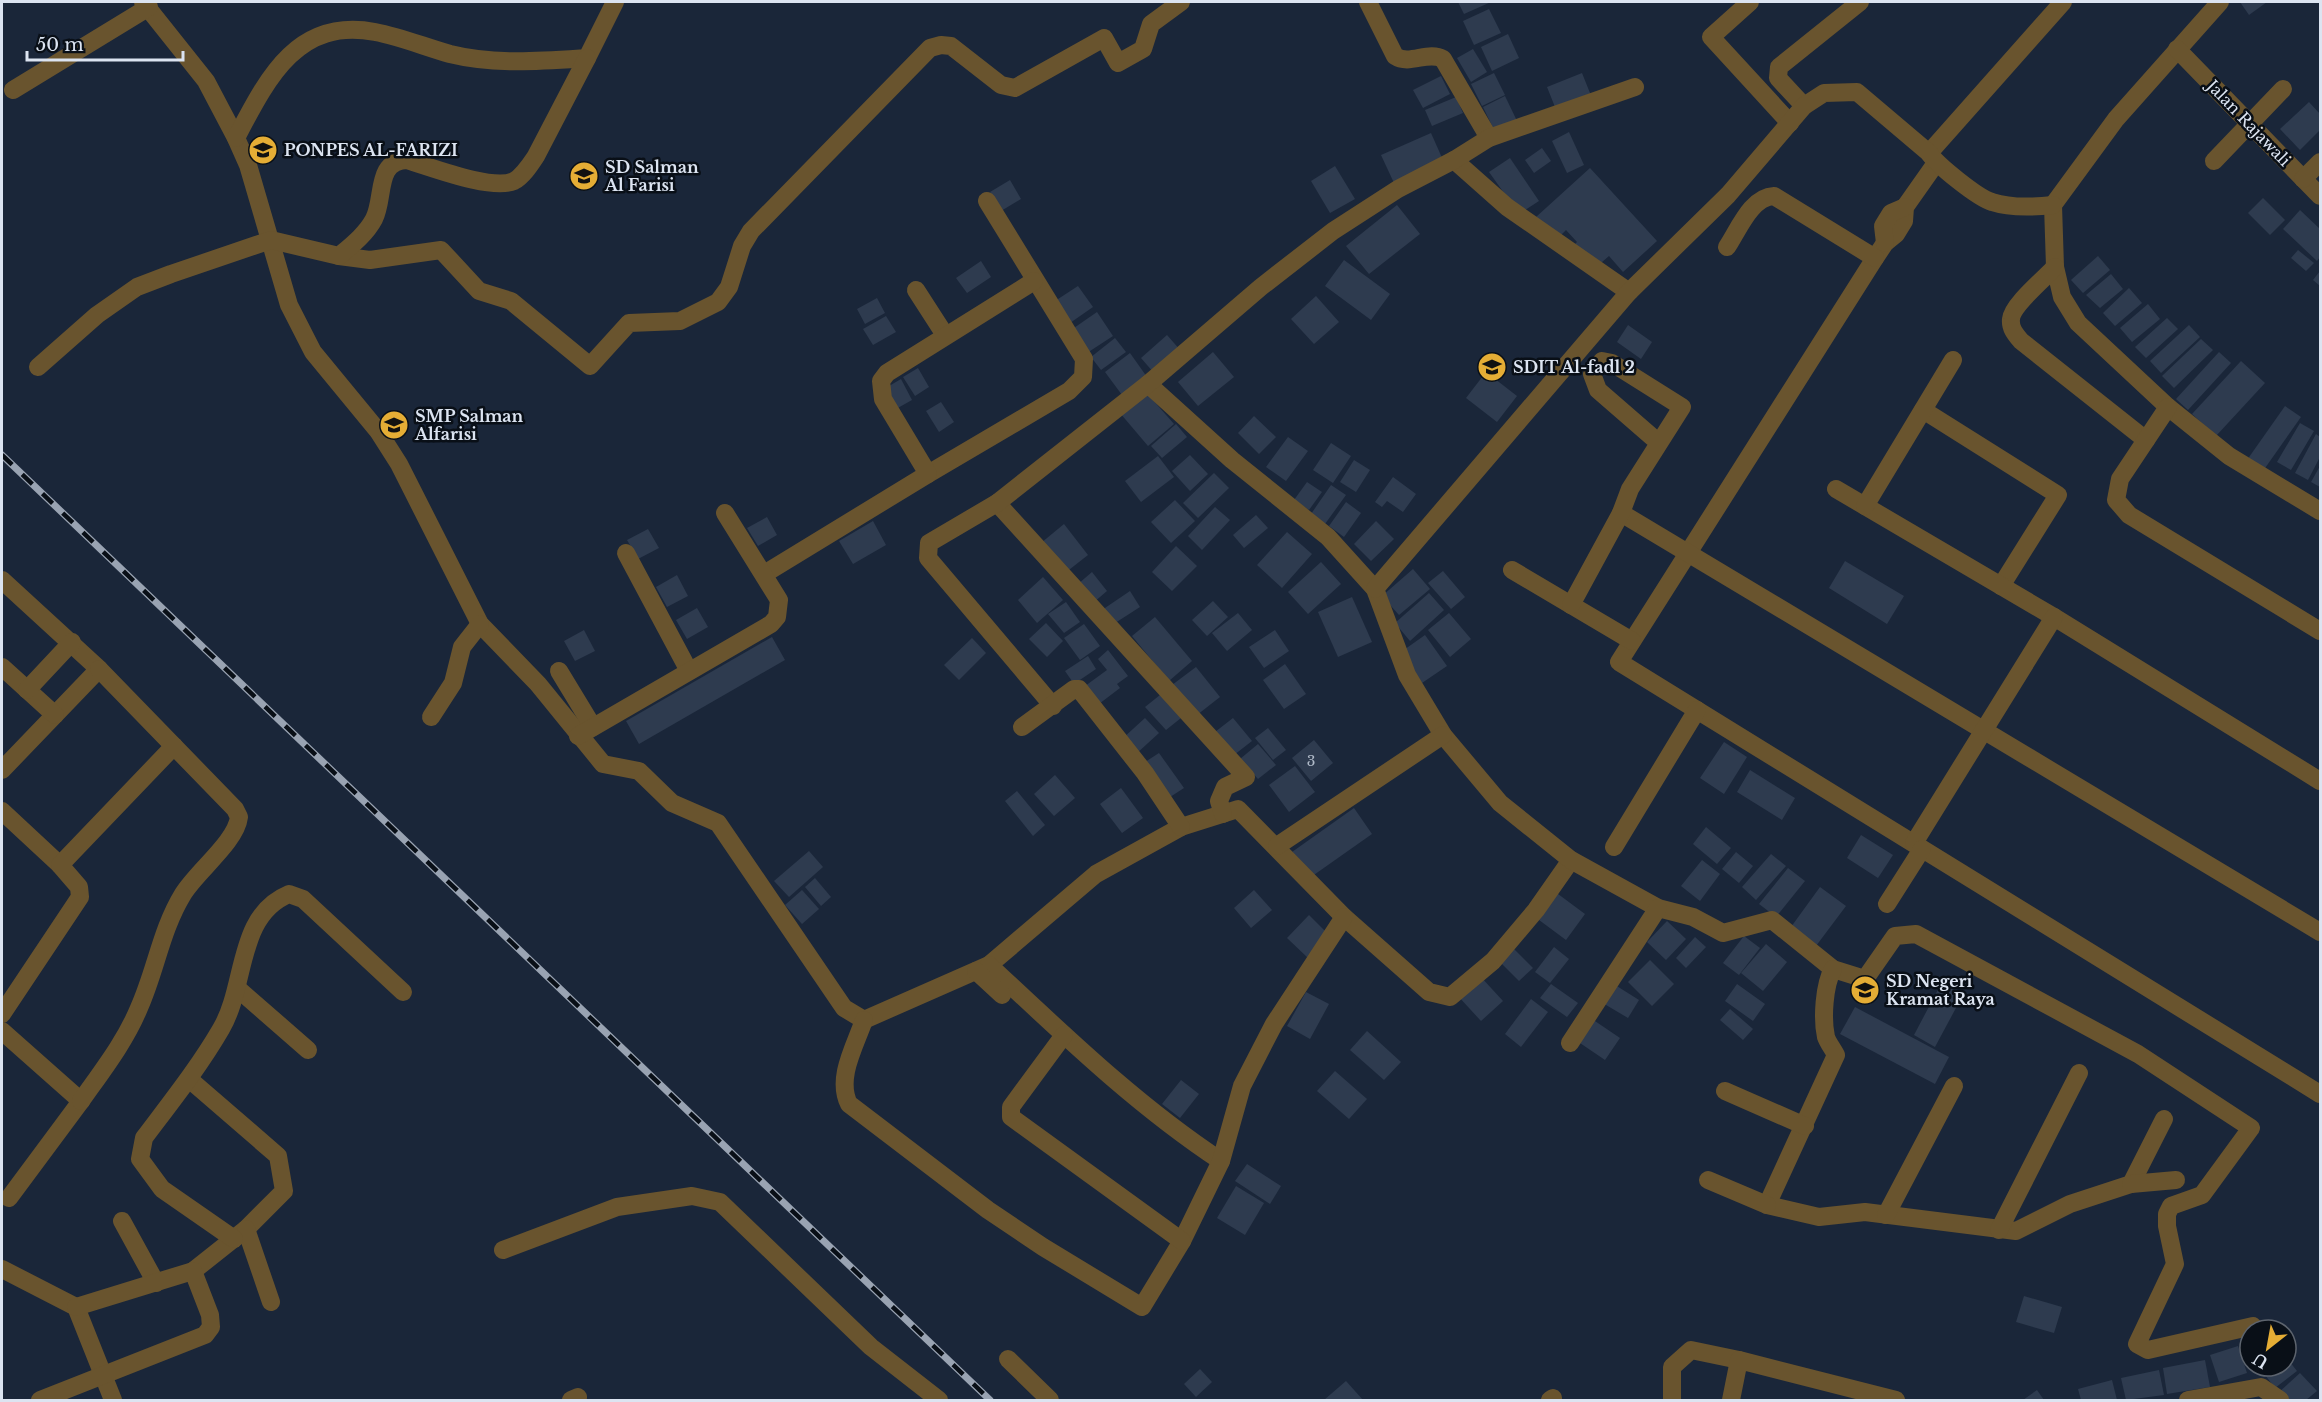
<svg xmlns="http://www.w3.org/2000/svg" width="2322" height="1402" font-family="'Libre Baskerville',serif">
	<rect width="100%" height="100%" fill="#1a2639"/>
	<g fill="#2e3b4f">
		<path d="M1458 2H1491L1464 14Z"/>
		<path d="M2240 2H2267L2249 15Z"/>
		<path d="M1489 9 1501 33 1474 45 1463 21Z"/>
		<path d="M1508 34 1519 58 1492 71 1481 47Z"/>
		<path d="M1473 49 1487 72 1471 82 1457 58Z"/>
		<path d="M1494 73 1505 95 1482 106 1471 84Z"/>
		<path d="M1582 73 1592 98 1557 112 1547 87Z"/>
		<path d="M1441 76 1450 94 1423 108 1413 90Z"/>
		<path d="M1505 96 1518 123 1496 134 1483 107Z"/>
		<path d="M1456 97 1463 113 1432 126 1425 110Z"/>
		<path d="M2309 102 2320 114V130L2300 150 2280 129Z"/>
		<path d="M1569 132 1584 165 1567 173 1552 141Z"/>
		<path d="M1431 133 1443 160 1394 183 1381 155Z"/>
		<path d="M1542 148 1551 161 1534 173 1525 160Z"/>
		<path d="M1510 158 1539 201 1519 214 1489 172Z"/>
		<path d="M1335 166 1355 199 1330 213 1311 181Z"/>
		<path d="M1590 168 1657 241 1623 272 1609 256 1595 268 1574 245 1577 242 1566 230 1557 239 1536 217Z"/>
		<path d="M1010 180 1021 199 1001 211 990 192Z"/>
		<path d="M2263 198 2285 220 2270 235 2248 213Z"/>
		<path d="M1397 205 1420 234 1369 274 1346 246Z"/>
		<path d="M2300 210 2320 229V257L2317 261 2283 229Z"/>
		<path d="M2298 250 2314 263 2306 271 2291 258Z"/>
		<path d="M2098 256 2110 270 2083 293 2071 280Z"/>
		<path d="M1344 260 1390 294 1371 320 1325 286Z"/>
		<path d="M981 261 991 277 967 293 956 278Z"/>
		<path d="M2320 271V286L2313 280Z"/>
		<path d="M2111 274 2123 289 2100 308 2086 295Z"/>
		<path d="M1078 286 1093 307 1070 323 1055 301Z"/>
		<path d="M2129 288 2142 303 2115 326 2103 313Z"/>
		<path d="M1316 296 1339 322 1314 344 1291 319Z"/>
		<path d="M877 298 885 313 865 324 857 309Z"/>
		<path d="M2148 304 2160 319 2132 342 2120 328Z"/>
		<path d="M1097 312 1113 336 1087 353 1071 330Z"/>
		<path d="M886 316 896 332 873 345 863 329Z"/>
		<path d="M2167 318 2178 329 2146 358 2135 347Z"/>
		<path d="M1628 325 1652 342 1641 359 1617 342Z"/>
		<path d="M2189 325 2200 337 2161 373 2150 361Z"/>
		<path d="M1167 335 1181 351 1154 373 1141 358Z"/>
		<path d="M1115 338 1126 352 1101 370 1091 357Z"/>
		<path d="M2201 339 2213 350 2174 388 2162 376Z"/>
		<path d="M1213 352 1234 377 1198 406 1178 382Z"/>
		<path d="M2219 352 2231 363 2188 410 2176 399Z"/>
		<path d="M1130 353 1147 377 1122 395 1105 372Z"/>
		<path d="M2241 361 2265 383 2216 436 2192 414Z"/>
		<path d="M918 368 929 387 915 396 903 377Z"/>
		<path d="M1486 372 1517 396 1497 422 1466 398Z"/>
		<path d="M901 379 912 400 896 409 884 389Z"/>
		<path d="M1145 391 1174 424 1148 446 1120 413Z"/>
		<path d="M941 402 954 422 939 432 926 411Z"/>
		<path d="M2285 406 2301 417 2263 471 2247 460Z"/>
		<path d="M1254 416 1276 437 1259 454 1238 433Z"/>
		<path d="M2300 423 2314 431 2291 470 2277 462Z"/>
		<path d="M1176 424 1187 437 1162 458 1151 446Z"/>
		<path d="M2316 434 2320 437V457L2308 480 2295 473Z"/>
		<path d="M1288 437 1308 451 1286 481 1266 467Z"/>
		<path d="M1331 443 1351 456 1333 483 1313 470Z"/>
		<path d="M1190 455 1208 474 1190 491 1172 471Z"/>
		<path d="M1158 456 1174 477 1141 502 1125 481Z"/>
		<path d="M1354 460 1370 470 1356 492 1340 482Z"/>
		<path d="M2320 466V487L2311 482Z"/>
		<path d="M1214 473 1229 488 1198 518 1183 503Z"/>
		<path d="M1393 477 1416 494 1403 512 1387 501 1382 507 1375 502Z"/>
		<path d="M1307 482 1322 492 1309 510 1294 500Z"/>
		<path d="M1331 485 1346 495 1325 524 1311 514Z"/>
		<path d="M1175 500 1195 521 1171 543 1151 522Z"/>
		<path d="M1346 502 1361 513 1344 537 1329 526Z"/>
		<path d="M1215 507 1230 520 1202 550 1188 536Z"/>
		<path d="M1256 515 1268 528 1244 548 1233 535Z"/>
		<path d="M767 517 777 535 758 546 747 528Z"/>
		<path d="M873 521 886 545 853 564 839 541Z"/>
		<path d="M1376 521 1394 539 1371 561 1354 544Z"/>
		<path d="M1064 524 1088 555 1065 573 1041 543Z"/>
		<path d="M648 529 659 548 638 559 627 540Z"/>
		<path d="M1287 532 1312 554 1282 588 1257 565Z"/>
		<path d="M1176 546 1197 566 1172 591 1152 572Z"/>
		<path d="M1845 561 1904 596 1887 624 1829 588Z"/>
		<path d="M1321 562 1341 584 1308 614 1288 592Z"/>
		<path d="M1413 569 1430 589 1399 615 1382 596Z"/>
		<path d="M1443 571 1465 597 1451 609 1428 583Z"/>
		<path d="M1092 572 1107 591 1093 603 1078 584Z"/>
		<path d="M677 575 688 596 667 607 656 587Z"/>
		<path d="M1043 577 1063 600 1037 623 1018 600Z"/>
		<path d="M1130 591 1140 607 1112 625 1102 610Z"/>
		<path d="M1429 593 1444 610 1410 641 1395 623Z"/>
		<path d="M1352 597 1372 642 1338 657 1318 612Z"/>
		<path d="M1213 601 1228 617 1207 636 1192 620Z"/>
		<path d="M1066 602 1080 622 1064 633 1048 614Z"/>
		<path d="M697 608 708 627 687 639 676 620Z"/>
		<path d="M1238 613 1252 630 1227 651 1212 633Z"/>
		<path d="M1449 613 1471 639 1450 657 1428 630Z"/>
		<path d="M1155 617 1192 661 1169 681 1132 636Z"/>
		<path d="M1046 623 1063 641 1047 657 1029 639Z"/>
		<path d="M1084 624 1100 646 1080 660 1064 638Z"/>
		<path d="M584 630 595 651 575 661 564 641Z"/>
		<path d="M1275 630 1289 651 1264 668 1249 647Z"/>
		<path d="M1425 635 1447 666 1422 683 1401 652Z"/>
		<path d="M772 637 785 660 639 744 626 721Z"/>
		<path d="M972 638 986 653 959 680 944 665Z"/>
		<path d="M1108 650 1128 676 1117 684 1120 688 1095 707 1081 689 1107 670 1098 659Z"/>
		<path d="M1088 656 1096 669 1074 684 1065 671Z"/>
		<path d="M1285 664 1306 694 1284 709 1263 680Z"/>
		<path d="M1196 667 1220 697 1197 715 1172 685Z"/>
		<path d="M1160 695 1181 718 1166 730 1145 707Z"/>
		<path d="M1145 718 1159 733 1136 754 1122 739Z"/>
		<path d="M1233 718 1252 741 1234 755 1215 732Z"/>
		<path d="M1268 728 1286 750 1273 760 1255 738Z"/>
		<path d="M1314 740 1333 763 1311 781 1292 758Z"/>
		<path d="M1724 742 1747 757 1724 794 1700 778Z"/>
		<path d="M1258 744 1276 765 1258 779 1240 759Z"/>
		<path d="M1159 753 1184 788 1167 799 1142 764Z"/>
		<path d="M1295 766 1315 792 1289 812 1269 785Z"/>
		<path d="M1750 770 1795 798 1782 820 1737 792Z"/>
		<path d="M1055 775 1075 798 1054 816 1034 794Z"/>
		<path d="M1121 788 1143 818 1122 833 1100 804Z"/>
		<path d="M1017 791 1045 825 1033 836 1005 801Z"/>
		<path d="M1354 808 1372 834 1311 877 1292 852Z"/>
		<path d="M1706 827 1731 848 1717 864 1693 844Z"/>
		<path d="M1861 835 1893 855 1878 878 1847 858Z"/>
		<path d="M809 851 823 867 789 897 774 881Z"/>
		<path d="M1736 852 1753 866 1739 883 1722 869Z"/>
		<path d="M1771 854 1786 866 1756 900 1742 887Z"/>
		<path d="M1702 860 1720 874 1700 901 1681 886Z"/>
		<path d="M1788 868 1805 881 1776 917 1759 904Z"/>
		<path d="M815 878 831 897 821 906 805 887Z"/>
		<path d="M1820 887 1846 906 1816 946 1791 927Z"/>
		<path d="M802 890 819 909 802 924 785 905Z"/>
		<path d="M1254 890 1272 910 1251 928 1234 908Z"/>
		<path d="M1554 891 1585 914 1566 940 1535 917Z"/>
		<path d="M1309 915 1329 935 1308 958 1287 938Z"/>
		<path d="M1667 921 1686 939 1666 960 1647 942Z"/>
		<path d="M1744 936 1760 948 1739 975 1723 963Z"/>
		<path d="M1695 937 1706 947 1686 968 1676 958Z"/>
		<path d="M1766 944 1787 962 1763 991 1741 973Z"/>
		<path d="M1512 947 1533 968 1519 981 1499 961Z"/>
		<path d="M1554 947 1569 959 1550 983 1535 972Z"/>
		<path d="M1650 960 1674 984 1652 1006 1628 982Z"/>
		<path d="M1480 976 1503 1001 1481 1021 1458 996Z"/>
		<path d="M1942 982 1964 993 1935 1047 1914 1035Z"/>
		<path d="M1612 983 1639 1000 1628 1018 1601 1002Z"/>
		<path d="M1551 984 1578 1003 1567 1017 1540 998Z"/>
		<path d="M1737 984 1765 1004 1753 1021 1725 1001Z"/>
		<path d="M1306 992 1329 1004 1310 1039 1287 1026Z"/>
		<path d="M1531 999 1548 1012 1521 1047 1505 1034Z"/>
		<path d="M1855 1007 1949 1057 1935 1084 1840 1034Z"/>
		<path d="M1730 1009 1753 1029 1743 1040 1720 1020Z"/>
		<path d="M1592 1019 1620 1038 1605 1060 1577 1041Z"/>
		<path d="M1367 1031 1401 1062 1384 1080 1350 1050Z"/>
		<path d="M1335 1071 1367 1099 1349 1119 1317 1091Z"/>
		<path d="M1181 1080 1199 1094 1180 1118 1162 1104Z"/>
		<path d="M1247 1164 1281 1186 1270 1204 1235 1181Z"/>
		<path d="M1236 1186 1264 1203 1245 1235 1217 1218Z"/>
		<path d="M2024 1296 2062 1307 2054 1333 2016 1322Z"/>
		<path d="M2238 1346 2247 1373 2219 1382 2210 1355Z"/>
		<path d="M2286 1357 2297 1371 2275 1388 2262 1371 2268 1366H2286Z"/>
		<path d="M2205 1360 2210 1387 2167 1394 2163 1368Z"/>
		<path d="M1200 1369 1212 1382 1196 1397 1184 1384Z"/>
		<path d="M2159 1370 2164 1395 2126 1400 2121 1378Z"/>
		<path d="M2300 1373 2317 1391 2306 1400H2285L2278 1393Z"/>
		<path d="M2112 1380 2117 1400H2081L2078 1389Z"/>
		<path d="M1346 1381 1363 1400H1324Z"/>
		<path d="M2037 1390 2044 1400H2023Z"/>
	</g>
	<g fill="none" stroke-linecap="round" stroke-linejoin="round">
		<g stroke="#69542e" stroke-width="18">
			<path d="M143 2 206 81 236 138 248 165 289 305 313 352 378 431 399 464 480 624 538 684 603 764 639 771 672 803 718 823 844 1008 864 1020 989 965 1096 874 1181 827 1238 809 1344 917 1429 992 1450 997 1493 961 1536 910 1571 860"/>
			<path d="M1368 2 1395 56C1410 66 1428 50 1443 59L1489 138"/>
			<path d="M1750 2 1711 37 1790 123"/>
			<path d="M2220 2 2116 119 2053 205 2055 267 2062 297 2078 323 2168 407 2229 456 2320 511"/>
			<path d="M2177 49 2320 196"/>
			<path d="M13 90 149 7"/>
			<path d="M1804 106 1778 78 1779 67 1860 2"/>
			<path d="M236 138C267 79 297 17 375 32 401 37 425 47 450 54 494 65 542 61 587 58L615 2"/>
			<path d="M1929 153 2063 2"/>
			<path d="M1454 160 1507 207 1629 292"/>
			<path d="M2214 161 2283 89"/>
			<path d="M1936 163 1905 207 1904 221 1896 234 1885 243 1875 258 1619 662 2320 1094"/>
			<path d="M2303 179 2320 162"/>
			<path d="M1885 243 1883 226 1891 213 1905 207"/>
			<path d="M1727 247C1739 229 1751 197 1774 196L1875 258"/>
			<path d="M339 256 370 260 441 250 479 291 511 301 590 366 629 323 680 321 718 302 729 287 742 246 751 231 930 48 941 45 951 46 1001 85 1015 88 1104 38 1118 63 1143 49 1151 24 1181 2"/>
			<path d="M2055 267C2045 278 2012 305 2011 319 2010 328 2015 334 2021 341L2146 440"/>
			<path d="M916 290 945 335"/>
			<path d="M38 367 97 315 137 287 171 274 271 240 339 256C352 245 366 234 374 219 385 197 375 161 407 160 431 167 492 191 514 181 523 176 530 165 536 156L587 58"/>
			<path d="M1148 384 1232 460 1328 537 1375 589 1407 675 1443 735 1500 803 1571 860 1658 908 1693 917 1723 933 1772 920 1833 969 1865 979 1895 936 1916 934 2138 1054 2251 1128 2202 1195 2171 1206 2167 1214V1226L2175 1264 2137 1344 2148 1350 2253 1326"/>
			<path d="M2168 407 2120 479 2116 500 2129 515 2320 631"/>
			<path d="M1923 410 2058 495 2001 586"/>
			<path d="M928 474 1069 391 1083 377 1084 359 987 201"/>
			<path d="M1836 489 2054 617 2320 781"/>
			<path d="M997 503 1246 777 1225 787 1219 801 1223 814"/>
			<path d="M1865 506 1953 360"/>
			<path d="M1621 513 2320 932"/>
			<path d="M626 553 689 671"/>
			<path d="M1512 570 1632 641"/>
			<path d="M764 574 928 474 883 399 881 381 887 373 1034 281"/>
			<path d="M2 580 99 669 2 770"/>
			<path d="M1375 589 1629 292 1728 195 1804 106 1824 93 1857 92 1929 153C1937 165 1978 198 1992 202 2010 208 2035 207 2053 205"/>
			<path d="M1571 605 1621 513 1630 489 1682 407 1612 363 1602 361 1592 374 1598 390 1659 443"/>
			<path d="M2 667 55 715"/>
			<path d="M559 671 593 727"/>
			<path d="M27 690 72 642"/>
			<path d="M1053 706 928 558 929 543 997 503 1148 384 1261 287 1333 231 1398 189 1454 160 1489 138 1635 87"/>
			<path d="M431 717 453 683 462 647 480 624"/>
			<path d="M1022 727 1074 689H1079L1145 773 1181 827"/>
			<path d="M578 736 771 624 777 617 779 600 725 513"/>
			<path d="M2 811 60 865"/>
			<path d="M1914 843 2054 617"/>
			<path d="M1277 846 1443 735"/>
			<path d="M1614 847 1697 710"/>
			<path d="M1887 904 1922 849"/>
			<path d="M989 965C1063 1034 1136 1105 1221 1161"/>
			<path d="M1833 969C1824 985 1822 1019 1826 1037 1828 1043 1833 1049 1836 1055L1767 1205 1819 1217 1865 1212 2016 1231 2070 1204 2131 1184 2164 1119"/>
			<path d="M976 971 1002 995"/>
			<path d="M237 988 308 1050"/>
			<path d="M2 1014 80 897 79 887 60 865 174 746"/>
			<path d="M864 1020C855 1046 836 1078 849 1104L988 1210 1043 1247 1142 1307 1182 1241 1221 1161 1242 1086 1274 1024 1344 917"/>
			<path d="M2 1031 81 1101 9 1198"/>
			<path d="M1064 1035 1011 1107V1117L1182 1241"/>
			<path d="M1570 1043 1658 908"/>
			<path d="M189 1079 278 1156 284 1191 246 1229 193 1271"/>
			<path d="M1725 1091 1805 1126"/>
			<path d="M81 1101C102 1071 125 1042 139 1008 156 970 161 930 183 894 197 871 236 842 239 817L235 809 99 669"/>
			<path d="M1708 1180 1767 1205"/>
			<path d="M2131 1184 2176 1180"/>
			<path d="M1886 1215 1954 1086"/>
			<path d="M122 1221 156 1283"/>
			<path d="M246 1229 271 1302"/>
			<path d="M1999 1230 2079 1073"/>
			<path d="M234 1239 162 1189 140 1159 144 1138C171 1102 199 1067 221 1029 247 985 236 916 289 894L303 899 403 992"/>
			<path d="M503 1250 617 1207 692 1196 720 1202 871 1347 939 1400"/>
			<path d="M2 1269 76 1307 113 1400"/>
			<path d="M1008 1359 1050 1400"/>
			<path d="M40 1400 205 1335 211 1327 210 1315 193 1271 76 1307"/>
			<path d="M571 1400 578 1397"/>
			<path d="M1550 1400 1553 1398"/>
			<path d="M1672 1400V1367L1691 1350 1739 1360"/>
			<path d="M1731 1400 1739 1360 1896 1400"/>
			<path d="M2188 1400 2261 1387 2280 1400"/>
		</g>
		<g stroke="#99a3b2" stroke-width="7">
			<path id="rail" d="M2 455 990 1400"/>
		</g>
		<use href="#rail" stroke="#090f17" stroke-width="4.5" stroke-dasharray="14" stroke-linecap="butt"/>
	</g>
	<defs>
		<g id="school-disc" transform="scale(1.5)"><circle r="9.5" fill="#e5ad35" stroke="#090f17"/><path d="M0-5L7-2L0 1L-7-2ZM-4 1L0 2.5L4 1V4Q0 6-4 4Z" fill="#111"/></g>
	</defs>
	<g fill-rule="evenodd">
		<use href="#school-disc" x="263" y="150"/>
		<use href="#school-disc" x="584" y="176"/>
		<use href="#school-disc" x="1492" y="367"/>
		<use href="#school-disc" x="394" y="425"/>
		<use href="#school-disc" x="1865" y="990"/>
	</g>
	<g text-anchor="middle" dominant-baseline="central" stroke-width="5" stroke-linejoin="round" paint-order="stroke">
		<g font-size="14" fill="#b0bac8">
			<text x="1311" y="761">3</text>
		</g>
		<g font-size="16" fill="#dce4f1" stroke="#090f17">
			<text transform="translate(2249 123) rotate(46)">Jalan Rajawali</text>
		</g>
		<g font-size="16" font-weight="bold" fill="#dce4f1" stroke="#090f17" text-anchor="start">
			<text x="284" y="150">PONPES AL-FARIZI</text>
			<text x="605" y="167">SD Salman<tspan x="605" dy="18">Al Farisi</tspan></text>
			<text x="1513" y="367">SDIT Al-fadl 2</text>
			<text x="415" y="416">SMP Salman<tspan x="415" dy="18">Alfarisi</tspan></text>
			<text x="1886" y="981">SD Negeri<tspan x="1886" dy="18">Kramat Raya</tspan></text>
		</g>
	</g>
	<rect width="2322" height="1402" fill="none" stroke="#dce4f1" stroke-width="6"/>
	<g transform="translate(2268 1348) rotate(211)"><circle r="28" fill="#090f17" stroke="#5d646e" stroke-width="1.5"/>
	<path d="M0-4.5L10 22L0 15L-10 22Z" fill="#e5ad35"/>
	<text y="-9" font-size="16" font-weight="bold" text-anchor="middle" fill="#dce4f1">U</text>
	</g>
	<path d="M27 51v9h156v-9" fill="none" stroke="#dce4f1" stroke-width="3"/>
	<text x="36" y="51" font-size="18" fill="#dce4f1" stroke="#090f17" stroke-width="4.5" paint-order="stroke">50 m</text>
</svg>
